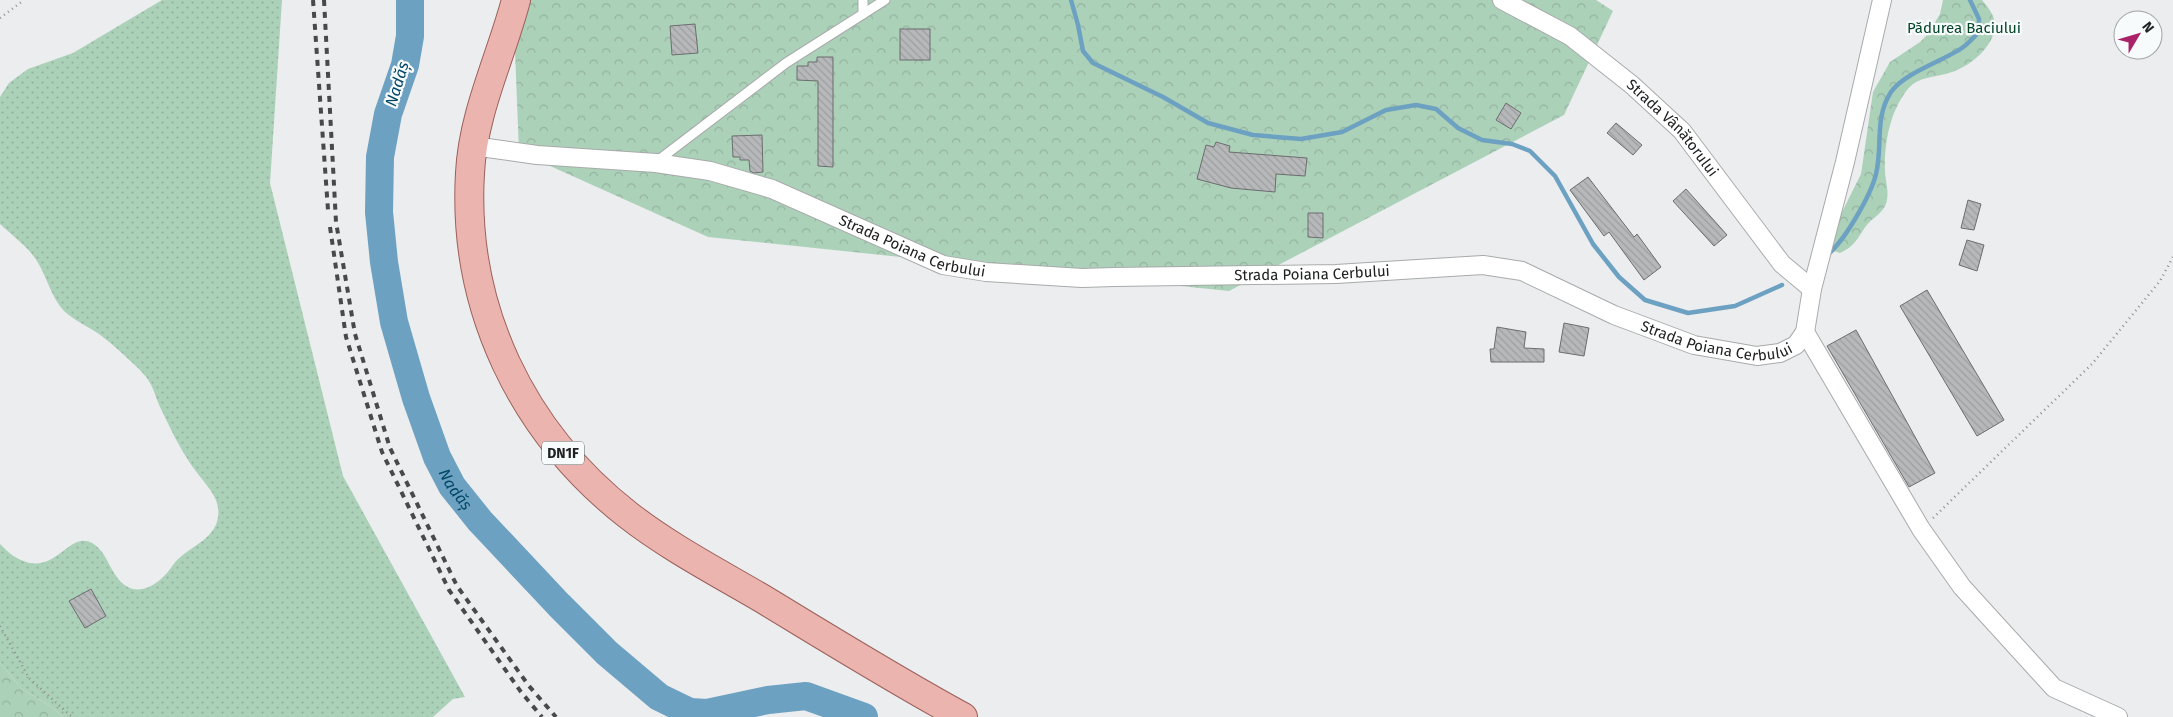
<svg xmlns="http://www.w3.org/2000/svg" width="2173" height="717" font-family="'Fira Sans',sans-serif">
	<defs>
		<pattern id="grass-dots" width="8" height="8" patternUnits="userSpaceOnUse" patternTransform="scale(1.25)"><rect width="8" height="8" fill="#acd1b9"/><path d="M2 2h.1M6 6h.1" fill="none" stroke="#94b39f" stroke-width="1.8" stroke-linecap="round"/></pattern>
		<pattern id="forest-crowns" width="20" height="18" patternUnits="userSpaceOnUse" patternTransform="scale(1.25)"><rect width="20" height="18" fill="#acd1b9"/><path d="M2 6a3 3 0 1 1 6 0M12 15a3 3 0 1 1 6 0" fill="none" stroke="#94b39f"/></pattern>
		<pattern id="building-back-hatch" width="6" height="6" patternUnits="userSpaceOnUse" patternTransform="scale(1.25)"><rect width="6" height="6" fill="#b6b8ba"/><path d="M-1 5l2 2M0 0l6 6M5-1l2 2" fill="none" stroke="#9c9ea0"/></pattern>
	</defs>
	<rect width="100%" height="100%" fill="#ebedef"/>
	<path fill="url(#grass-dots)" d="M162 0H282L270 183 343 476 465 697 453 699 433 717H63L53 708 22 689 0 663V544C6 550 13 557 21 560 57 577 70 526 95 545 105 552 109 566 116 576 134 602 159 586 173 565 186 547 215 541 218 517 221 499 207 486 198 474 183 455 172 432 162 411 153 393 155 385 139 369 125 356 111 342 96 332 85 325 74 320 64 311 51 297 47 277 37 261 28 247 12 235 0 224V97L9 83 28 69 73 53Z"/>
	<g fill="url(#forest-crowns)">
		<path d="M513 0H1596L1613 11 1564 115 1229 291 708 237 519 152Z"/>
		<path d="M1943 0H1982C1987 6 1992 12 1994 19 2000 42 1971 66 1952 72 1936 78 1919 75 1907 90 1890 112 1884 143 1885 170 1885 181 1890 192 1886 204 1882 214 1872 218 1866 226 1857 239 1855 246 1840 253L1834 251 1830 245 1835 226 1861 174 1873 92 1890 62 1920 42 1928 34 1940 14Z"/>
		<path d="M0 663 22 689 53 708 63 717H0Z"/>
	</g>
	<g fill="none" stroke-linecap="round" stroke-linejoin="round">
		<g stroke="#6da1c2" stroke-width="4.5">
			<path d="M1071 0 1078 25 1083 51 1093 63 1163 97 1208 123 1253 135 1301 139 1342 132 1386 110 1416 105 1436 109 1458 128 1482 140 1512 144 1530 151 1555 176 1593 244 1619 277 1645 300 1688 313 1735 306 1782 285"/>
			<path d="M1827 255C1844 242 1871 195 1876 174 1883 146 1874 118 1891 92 1904 73 1943 61 1962 48 1968 44 1973 38 1979 32V19L1970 0"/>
		</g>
		<path stroke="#6da1c2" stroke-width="28" id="s1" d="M410 0V36L405 65 388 114 380 157 379 212 384 262 394 322 416 398 437 457 452 486 480 521 559 605 607 653 659 697 690 712 707 713 768 700 806 696 864 717"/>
	</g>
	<g fill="url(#building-back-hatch)" stroke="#6b6d6e">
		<path d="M695 24 698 53 672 55 670 26Z"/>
		<rect x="900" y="29" width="30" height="31"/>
		<path d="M817 57H833V167L818 166V81L797 80V66H808V62H817Z"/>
		<path d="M1506 103 1521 113 1511 129 1496 120Z"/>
		<path d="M1616 123 1642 145 1633 155 1607 133Z"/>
		<path d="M762 135 763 172 754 173 750 171 749 160H740V157H733L732 136Z"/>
		<path d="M1216 142 1230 146 1229 152 1307 158 1305 176 1276 174 1275 192 1231 188 1197 179 1206 145 1214 147Z"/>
		<path d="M1588 177 1634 237 1637 234 1661 267 1644 280 1609 232 1604 236 1570 190Z"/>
		<path d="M1686 189 1727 235 1714 246 1673 201Z"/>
		<path d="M1968 200 1981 204 1974 230 1961 228Z"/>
		<path d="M1308 213H1323V238L1308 237Z"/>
		<path d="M1967 240 1984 245 1977 271 1959 265Z"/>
		<path d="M1927 290 2004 420 1977 436 1900 306Z"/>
		<path d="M1564 323 1589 328 1584 356 1559 352Z"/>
		<path d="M1497 327 1526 332 1524 348 1544 349V362H1491L1490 349H1494Z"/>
		<path d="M1856 330 1935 473 1909 487 1827 346Z"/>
		<path d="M91 589 106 616 85 628 69 601Z"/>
	</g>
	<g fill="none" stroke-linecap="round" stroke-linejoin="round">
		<g stroke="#a8aaab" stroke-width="11">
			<g id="lane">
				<path d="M863 0V14"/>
				<path d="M656 162 786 63 885 0"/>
			</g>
		</g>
		<g stroke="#a8aaab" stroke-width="20">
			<g id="street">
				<path id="s2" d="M1502 0 1570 36 1632 85 1682 131 1782 264 1812 289"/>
				<path id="s3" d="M473 146 537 155 656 163 710 171 772 189 943 265 986 272 1082 278 1114 277 1336 274 1483 265 1522 271 1614 315 1694 345 1757 356 1780 353 1796 345 1805 332 1812 289 1845 162 1882 0"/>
				<path d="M1805 332 1921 529 1962 587 2054 688 2118 717"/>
			</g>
		</g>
		<g stroke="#9c605b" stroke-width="30">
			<path id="primary" d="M516 0C501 57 473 113 470 173 462 308 522 432 628 515 669 547 717 572 763 599 829 639 895 680 963 717"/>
		</g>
		<g stroke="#8d8e90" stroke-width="2.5" stroke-dasharray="1 4" stroke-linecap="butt">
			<path d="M0 18 24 0"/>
			<path d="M1933 518 2092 364 2160 281 2173 257"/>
			<path d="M0 626 29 678 72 717"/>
		</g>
		<use href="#lane" stroke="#fff" stroke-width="9"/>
		<use href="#street" stroke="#fff" stroke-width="18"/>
		<use href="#primary" stroke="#ebb4af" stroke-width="28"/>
		<g stroke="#48494a" stroke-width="4" stroke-dasharray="6 6" stroke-linecap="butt">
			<path d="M313 0 328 210"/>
			<path d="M324 0 336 222 355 334 390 448 457 586 529 686 556 717"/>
			<path d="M330 227 346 337 382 452 449 590 521 692 542 717"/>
		</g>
	</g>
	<g text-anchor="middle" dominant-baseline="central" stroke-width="4.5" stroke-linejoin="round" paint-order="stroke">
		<rect fill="#f8fbfc" stroke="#616263" stroke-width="1" x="542" y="441.5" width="42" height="23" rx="4"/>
		<g font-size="14" font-weight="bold" fill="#202122">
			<text x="563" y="453">DN1F</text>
		</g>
		<g font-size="15" fill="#034626" stroke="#f8fbfc">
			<text x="1964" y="28">Pădurea Baciului</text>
		</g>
		<g font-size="15" fill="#202122" stroke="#f8fbfc">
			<text stroke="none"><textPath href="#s2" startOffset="215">Strada Vânătorului</textPath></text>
			<text stroke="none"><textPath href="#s3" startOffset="455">Strada Poiana Cerbului</textPath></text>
			<text stroke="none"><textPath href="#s3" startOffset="860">Strada Poiana Cerbului</textPath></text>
			<text stroke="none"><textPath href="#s3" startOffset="1280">Strada Poiana Cerbului</textPath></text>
		</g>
		<g font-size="16" font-style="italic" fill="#004767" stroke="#f8fbfc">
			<text transform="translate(397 84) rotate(-73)">Nadăș</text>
			<text stroke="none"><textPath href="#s1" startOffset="506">Nadăș</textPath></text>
		</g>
	</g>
	<g transform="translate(2138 35) rotate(52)"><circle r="24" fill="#f8fbfc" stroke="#a2a4a5"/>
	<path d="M0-4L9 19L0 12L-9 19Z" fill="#aa2268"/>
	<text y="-8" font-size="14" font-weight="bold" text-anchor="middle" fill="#202122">N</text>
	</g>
</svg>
